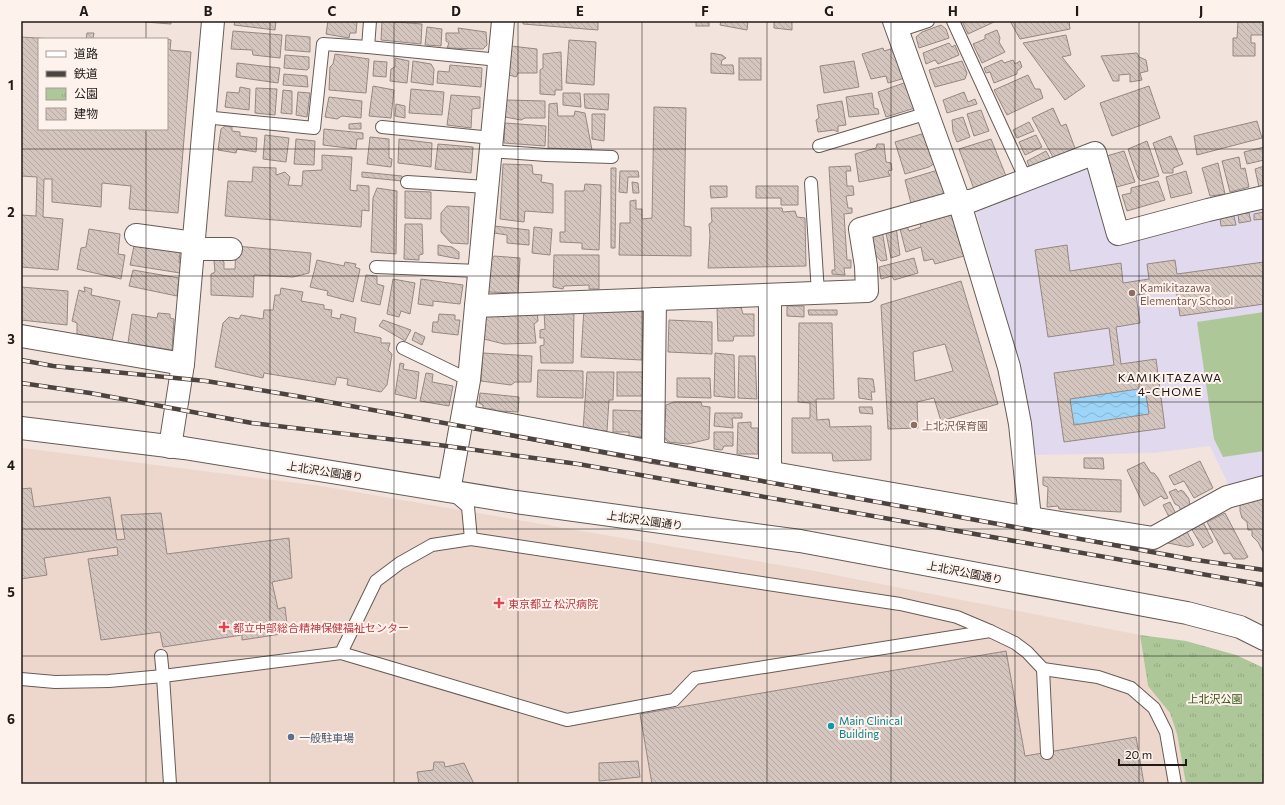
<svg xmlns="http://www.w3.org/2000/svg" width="1285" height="805" font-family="Commissioner,'Noto Sans JP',sans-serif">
	<defs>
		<pattern id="park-tufts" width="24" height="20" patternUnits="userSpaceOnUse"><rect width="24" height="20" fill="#adc799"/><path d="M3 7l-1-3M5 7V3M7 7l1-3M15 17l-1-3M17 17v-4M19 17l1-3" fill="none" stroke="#94aa83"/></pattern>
		<pattern id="water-waves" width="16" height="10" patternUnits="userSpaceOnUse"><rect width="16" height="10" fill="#9cd5f8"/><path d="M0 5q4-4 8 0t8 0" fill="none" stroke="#86b6d4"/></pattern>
		<pattern id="building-back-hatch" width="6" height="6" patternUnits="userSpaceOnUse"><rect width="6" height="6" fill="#d4c5bf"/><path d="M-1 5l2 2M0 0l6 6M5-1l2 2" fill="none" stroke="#b6a9a3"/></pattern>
	</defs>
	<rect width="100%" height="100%" fill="#f2e4dd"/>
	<path fill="#edd7cd" d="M23 448 321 486 815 571 1140 635 1148 686 1170 713 1177 734 1186 784H21V449Z"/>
	<path fill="#e1d9ee" d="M1091 162 1114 239 1264 202V480L1230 488 1210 446 1153 453 1034 455 1015 347 974 205Z"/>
	<path fill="url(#park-tufts)" d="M1140 635 1186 641 1236 655 1264 668V784H1186L1177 734 1170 713 1148 686Z"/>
	<path fill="#adc799" d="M1264 312V451L1223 457 1214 439 1197 322Z"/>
	<path fill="url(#water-waves)" d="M1145 388 1149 414 1074 425 1070 399Z"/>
	<g fill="url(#building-back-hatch)" stroke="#958882" fill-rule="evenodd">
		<path d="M145 21H171V24L145 22Z"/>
		<path d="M235 21H276L275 30 234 25Z"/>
		<path d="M328 21H357L356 33H350L349 38 326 34Z"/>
		<path d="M382 21 422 24 421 44 381 40Z"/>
		<path d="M523 21H598V30L523 24Z"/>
		<rect x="696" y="21" width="13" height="5"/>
		<path d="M721 21H748L747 30 720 25Z"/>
		<path d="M774 21H792V30L774 28Z"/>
		<path d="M962 21H994V22L968 34Z"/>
		<path d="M1010 21H1069L1070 29 1020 39Z"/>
		<path d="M1238 21H1264V35H1251V43H1255V56H1233V38H1237Z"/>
		<path d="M941 25 946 29 949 38 919 48 916 37 922 32Z"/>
		<path d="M427 27 442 29 441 46 425 45Z"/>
		<path d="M458 28 486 32 487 45 483 49 447 48 449 43 446 41V33H459Z"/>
		<path d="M997 30 1000 38 999 42 1005 52 982 63 973 44 985 39V35Z"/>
		<path d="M233 31 282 35 280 58 253 55 252 50 231 49Z"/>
		<path d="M87 33H94L93 39H86Z"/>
		<path d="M286 35 310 37V52L285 50Z"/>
		<path d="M1066 35 1071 55 1062 57 1085 86 1065 100 1023 43Z"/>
		<path d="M21 37 53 39H39V129H167V39L171 40 170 50 191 52 178 213 129 209 131 186 102 183 101 207 52 202V179H44L43 217 63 219 58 270 21 267V215L36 216 37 177 21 176Z"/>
		<path d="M569 40 596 42 594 85 566 83Z"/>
		<path d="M949 43 952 47 955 45 959 55 938 64 935 60 926 64 923 53Z"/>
		<path d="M511 46 537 49V73H518L516 77 509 75Z"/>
		<path d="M883 48 884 51 894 48 905 78 888 83 886 76 871 79 862 54Z"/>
		<path d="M561 52 562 90H555V95L540 94V70L543 68V54Z"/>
		<path d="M711 53 722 55 726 58 722 60 721 65H733L734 74 711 73Z"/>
		<path d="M1137 53 1139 57 1146 60 1148 71 1140 73 1142 80 1130 82V74L1119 75V81H1113L1101 56Z"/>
		<path d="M335 54 369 59 366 93 329 90 330 67 333 64Z"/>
		<path d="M285 55 309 57V68L307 70 284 68Z"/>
		<path d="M395 58 409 61 407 83 390 81 391 69 395 67Z"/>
		<rect x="739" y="58" width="22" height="22"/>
		<path d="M1002 60 1004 63 1013 60 1015 64 1020 61 1022 67 1017 71V74L994 83 990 72 986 73 984 68Z"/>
		<path d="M374 61 387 62 386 77 373 76Z"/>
		<path d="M413 61 431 64 434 69 433 85 411 82Z"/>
		<path d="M854 61 859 87 824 93 820 66Z"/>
		<path d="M962 61 967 73 965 79 935 87 929 70Z"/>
		<path d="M237 63 280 68 278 83 236 77Z"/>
		<path d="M450 65 482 68 481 87 437 83 438 71 449 72Z"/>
		<path d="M284 74 307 76 308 87 283 85Z"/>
		<path d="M1028 75 1035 89H1040L1043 98 1007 115 994 90Z"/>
		<path d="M904 83 915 108 886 117 878 92Z"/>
		<path d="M373 86 394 90 391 118 369 116Z"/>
		<path d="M1149 86 1160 118 1112 136 1100 103Z"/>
		<path d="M240 87 250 89 249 110 225 107 227 92 239 93Z"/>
		<path d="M256 88 277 89 275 115 255 113Z"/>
		<path d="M411 89 444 92 442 115 409 113Z"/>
		<path d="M283 90 292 91V114L281 113Z"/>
		<path d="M298 92 310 93 307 117 296 115Z"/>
		<path d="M964 92 968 102 975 99 977 104 947 113 943 100Z"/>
		<path d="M563 93H580L581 107 563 105Z"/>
		<path d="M872 93 874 108 878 109 879 114 849 117 846 97Z"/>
		<path d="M584 94H609L608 110 585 108Z"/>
		<path d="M451 95 480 97V108L472 109 471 128 447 125Z"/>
		<path d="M329 97 362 101 361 118 342 116 337 119 325 117Z"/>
		<path d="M506 100 545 101V118H525L521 120 505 117Z"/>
		<path d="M842 101 846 125 838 126V132L834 130 818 132 816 120 819 118 817 105Z"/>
		<path d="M557 103 558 116H574L575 111 585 113 592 150 548 148 549 104Z"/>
		<path d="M396 104 405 106V118L395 116Z"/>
		<path d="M654 107 686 108 684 226 691 227V256L619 255 620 223H630V201L636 200V209H642V219L652 218Z"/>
		<path d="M1053 108 1061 126 1066 124 1076 151 1055 161 1032 118Z"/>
		<path d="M981 110 989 131 974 136 967 114Z"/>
		<path d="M592 114H605L604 141 592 139Z"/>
		<path d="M963 117 970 137 957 142 953 132 952 120Z"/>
		<path d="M1257 121 1262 138 1197 155 1194 136Z"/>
		<path d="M1029 122 1034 131 1017 138 1013 130Z"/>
		<path d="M361 123V129H349V124Z"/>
		<path d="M505 123 546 126 545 146 504 143Z"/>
		<path d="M225 126 232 127V131L240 132V136L257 138 256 152 237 149 236 153 218 150 221 129Z"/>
		<path d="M324 129 363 133V139H357L356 149 323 145Z"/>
		<path d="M925 133 935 163 929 167 905 174 895 142Z"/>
		<path d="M265 135 289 138 286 162 263 159Z"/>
		<path d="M1036 135 1042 147 1025 155 1019 142Z"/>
		<path d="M1171 136 1183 164 1173 168V173H1163L1153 143Z"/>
		<path d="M370 137 389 139V158L392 159 391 167 367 164Z"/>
		<path d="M296 139 315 141 314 165 294 164Z"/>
		<path d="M399 139 432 143 431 167 398 163Z"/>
		<path d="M991 139 1006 176 974 189 959 149Z"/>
		<path d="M1147 141 1159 176 1142 181 1138 178 1128 149Z"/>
		<path d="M438 144 473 147 471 173 435 169Z"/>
		<path d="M877 144H884L886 162 891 163 892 170 888 171 890 176 859 182 855 154 876 148Z"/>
		<path d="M1264 147V160L1247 164 1244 152Z"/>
		<path d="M1046 151 1052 162 1036 168 1029 166 1027 161Z"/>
		<path d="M1124 151 1135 182 1113 188 1103 157Z"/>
		<path d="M322 155 352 157 350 190 357 191V185L369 186V211L362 210 361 227 225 216 228 181 252 182 253 167 276 168V175L285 172 290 177 288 185 302 186 303 171 322 170Z"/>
		<path d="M1239 157 1241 169 1245 168 1249 187 1230 192 1222 161Z"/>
		<path d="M1218 163 1225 194 1210 196 1202 168Z"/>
		<path d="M503 164 532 165 533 174 542 175 541 182 553 184V213L525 211 524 222 500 219Z"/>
		<path d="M850 166 851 171H846L847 186H853L854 195 846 196 848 208H852V213L844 214 847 260H851V268H844L845 275 832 274V270H835L829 167Z"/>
		<path d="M1264 166V186L1259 187 1255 169Z"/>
		<path d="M611 168H616L615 248H611Z"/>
		<path d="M938 170 946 193 911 203 905 180Z"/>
		<path d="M620 171H638L639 177H628L627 193 619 192Z"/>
		<path d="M1186 171 1192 193 1171 198 1166 177Z"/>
		<path d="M362 172 402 176V181L362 177Z"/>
		<path d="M1158 181 1165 200 1127 211 1122 195 1131 193V188Z"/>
		<path d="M632 182 638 183 639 193H633Z"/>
		<path d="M585 184 601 185 599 250 582 249V243L560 242V232H565V191H584Z"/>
		<path d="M710 186H727V197L711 198Z"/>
		<path d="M756 186H798V205H781V198H756Z"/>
		<path d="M377 188 397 191 396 254 371 252 373 198Z"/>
		<path d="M405 191 431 192V219L405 218Z"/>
		<path d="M447 206 469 207 468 244 451 243 441 232V213Z"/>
		<path d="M711 208H782L783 212 795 211 797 217 805 218 806 266 708 268 710 235 709 224 712 222Z"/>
		<path d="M1264 212V219L1254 220V214Z"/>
		<path d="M951 213 964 256 935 264 933 259 924 261 921 247 906 252 900 229 907 226 909 231 921 227 920 221Z"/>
		<path d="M1249 213 1251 221 1239 223 1238 214Z"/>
		<path d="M1234 216 1236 225 1221 226 1220 218Z"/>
		<path d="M405 224H422L423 254 419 255V260L404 259Z"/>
		<path d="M494 226 529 230V245L507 243V235L494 233Z"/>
		<path d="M534 227 552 229 550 255 532 253Z"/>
		<path d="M896 227 900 255 891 258 886 233Z"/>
		<path d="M89 229 120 234 118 254 125 255 121 279 77 269 81 248 86 247Z"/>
		<path d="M882 230 887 260 881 261 873 252 870 236Z"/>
		<path d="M438 245 452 247 459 252V259L438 255Z"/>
		<path d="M1067 245 1070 271 1121 263 1123 283 1149 279 1147 264 1175 260 1177 274 1264 262V304L1180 316 1176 289 1136 295 1140 323 1116 327 1121 364 1156 359 1165 428 1064 442 1054 373 1114 365 1109 328 1048 337 1035 250ZM1145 388 1149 414 1074 425 1070 399Z"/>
		<path d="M134 246 180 252 179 262 182 264 180 273 130 265Z"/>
		<path d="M236 246 311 253 309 273 293 277 254 275 253 297 211 295V274L215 272 214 261 219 259 224 262V269H235Z"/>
		<path d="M554 255H599V289H589V285L564 286 563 289 553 287Z"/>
		<path d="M494 256 520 258 518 293 488 292 490 262Z"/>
		<path d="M914 258 918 273 894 280 892 276 881 279 879 267Z"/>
		<path d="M317 260 344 266 345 262 356 264 355 267 360 269 353 302 327 295 328 291 310 287Z"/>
		<path d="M133 270 179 278 177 296 129 286Z"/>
		<path d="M366 275 377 276V284L384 286 380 305 361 301Z"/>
		<path d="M393 279 415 283 410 314 401 311 399 317 387 314Z"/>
		<path d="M421 279 463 285 460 304 433 301V306L418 304Z"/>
		<path d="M961 281 998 404 941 421 934 398 917 402 918 428 888 429 881 305ZM945 344 953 371 915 381 913 352Z"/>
		<path d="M21 287 68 291 67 325 21 320Z"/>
		<path d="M84 287 92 289 91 295 120 301 112 341 77 334V323L72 321 79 290 85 292Z"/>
		<path d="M281 288 303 292 301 301 324 305V309L332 310 331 317 340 319 341 314 356 318 354 332 381 338V343H390L388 350 392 354 387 385 381 392 347 385 348 379 337 377 335 385 264 373 263 378 215 367 223 323 229 317 239 319 241 315 263 319 264 310H273L275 295H280Z"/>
		<path d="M787 306H804V317L787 316Z"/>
		<path d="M717 307H741L743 314H754V336H734L733 341H718Z"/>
		<path d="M584 308H643L642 360 581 357Z"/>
		<path d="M808 310H837V315H809Z"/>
		<path d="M537 311 538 321 534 324 536 343 504 344 484 339 485 317 490 313Z"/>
		<path d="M544 311H574L573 363H541L540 346 544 345V338H540V330L545 329Z"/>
		<path d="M158 313 170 314V318L174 319 172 350 128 343 132 314 157 318Z"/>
		<path d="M439 314 455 315V320H460L458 335 432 332 433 322H438Z"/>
		<path d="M383 320 411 330 405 341 379 326Z"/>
		<path d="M669 320 712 322V354L668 352Z"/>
		<path d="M799 323H832L834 399H816L817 420 829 419 830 427 871 426V460L833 461 832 453H792V418H810V403L798 402Z"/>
		<path d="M415 332 425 337 422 345 412 340Z"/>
		<path d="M483 353 532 356 531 382H515L511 385 481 381Z"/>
		<path d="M715 353 734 355 735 398 714 396Z"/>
		<path d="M739 356H755L757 399 738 398Z"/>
		<path d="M400 363 404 364 403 369 419 372 416 399 395 394Z"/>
		<path d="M538 370 583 371V398L537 397Z"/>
		<path d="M587 372H614L613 400H609L607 431 583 430Z"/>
		<rect x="617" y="372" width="29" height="24"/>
		<path d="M426 373 433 374 432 382 453 386 449 406 420 401Z"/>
		<path d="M677 378H710L711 398 677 397Z"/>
		<path d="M858 378 873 379 875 392H871L872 400 859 398Z"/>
		<path d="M480 393 519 397 518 412 498 411 493 409H483V405L479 403Z"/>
		<path d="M674 402H701L702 406 710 407 709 439 688 444 668 442 664 437 666 405Z"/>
		<path d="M859 407H872L873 414 860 413Z"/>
		<path d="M613 410 647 411 646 437H629V432H613Z"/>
		<path d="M715 413H742V418H732L733 428 714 426Z"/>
		<path d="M751 422V428H758V454H737L738 423Z"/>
		<path d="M714 432H733V446H724L722 450 714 449Z"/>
		<path d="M1084 458H1103L1104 469 1084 468Z"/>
		<path d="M1200 461 1213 488 1194 498 1184 481 1174 485 1169 476Z"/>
		<path d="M1144 462 1151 473H1154L1158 478 1168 498 1164 499 1161 496 1144 506 1127 470Z"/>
		<path d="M1043 477 1121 480V512L1059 509 1058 506 1047 507 1048 487 1043 485Z"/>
		<path d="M31 488 34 507 110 497 117 540 125 539 121 515 161 513 167 554 289 538 292 578 272 582 278 609 285 607 288 633 242 640V635L163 647 160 632 101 640 88 559 118 555 117 547 44 558 47 575 21 579V489Z"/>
		<path d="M1176 489 1178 492 1181 490 1184 492 1189 499 1190 507 1181 511 1179 506 1175 504 1169 492Z"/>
		<path d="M1262 498 1264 505V554L1258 542 1252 536V530H1248L1247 522 1242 518 1240 511V501Z"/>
		<path d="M1170 502 1176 514 1169 517 1163 505Z"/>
		<path d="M1225 513 1248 557 1244 559H1234L1230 553 1224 554 1207 522Z"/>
		<path d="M1203 522 1213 542 1203 548 1191 528Z"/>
		<path d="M1186 530 1194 545 1188 547 1163 542Z"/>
		<path d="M1006 651 1025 756 1136 737 1144 784H652L640 714Z"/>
		<path d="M638 761 640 777 599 781V763Z"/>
		<path d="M434 762H444L445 767 464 763 474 784H419L417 772 433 770Z"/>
	</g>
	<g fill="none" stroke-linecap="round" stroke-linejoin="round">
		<g stroke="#675b56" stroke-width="14">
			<g id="service">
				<path d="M953 21 1026 180"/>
				<path d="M898 31 928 21"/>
				<path d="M368 47 370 21"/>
				<path d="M204 117 314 128 323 44 368 47 499 60"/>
				<path d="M382 127 492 138"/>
				<path d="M819 146 928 113"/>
				<path d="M490 151 546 155 612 157"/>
				<path d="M407 182 487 187"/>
				<path d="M811 183 818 293"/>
				<path d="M376 267 479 271"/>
				<path d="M403 348 469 380"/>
				<path d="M454 495 468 507 471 539"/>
				<path d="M990 631 1015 643 1027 652 1043 669 1047 753"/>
				<path d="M161 656 163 676 170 784"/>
				<path d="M1043 669 1098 677 1131 688 1154 708 1166 732 1175 784"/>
				<path d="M21 679 55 682 109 681 163 676 341 653 567 720 674 700 695 678 990 631 957 617 900 604 471 539 432 545 400 563 376 581 341 653"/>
			</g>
		</g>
		<g stroke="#675b56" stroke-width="24">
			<g id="minor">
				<path d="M894 21 959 201 1009 367 1020 424 1030 518"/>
				<path d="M136 235 194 243"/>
				<path d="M193 249H231"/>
				<path d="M770 295V472"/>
				<path d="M476 306 867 291 866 266 860 229 959 201H971L1095 153 1118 234 1208 210 1264 197"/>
				<path d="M21 336 183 364"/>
				<path d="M463 416 653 452 1030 518 1153 538 1227 497 1264 487"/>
				<path d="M170 447 183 364 213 21"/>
				<path d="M653 452 655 299"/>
				<path d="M449 491 469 380 503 21"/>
			</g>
		</g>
		<g stroke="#675b56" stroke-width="24">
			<path id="tertiary" d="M21 428 184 448 516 502 800 541 1187 613 1240 627 1264 639"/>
		</g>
		<use href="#service" stroke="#fff" stroke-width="12"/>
		<use href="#minor" stroke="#fff" stroke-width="22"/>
		<use href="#tertiary" stroke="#fff" stroke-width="22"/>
		<g stroke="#4b4441" stroke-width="4.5">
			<g id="rail">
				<path d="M21 360 53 366 206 381 296 396 1190 559 1264 570"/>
				<path d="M21 383 90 393 252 423 439 445 578 464 1264 585"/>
			</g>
		</g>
		<use href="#rail" stroke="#fef2ec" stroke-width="3" stroke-dasharray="9" stroke-linecap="butt"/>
	</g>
	<path fill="none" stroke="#1f1a18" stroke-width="1" stroke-opacity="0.55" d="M146 21V39M270 21V784M394 21V784M518 21V784M642 21V784M767 21V784M891 21V784M1015 21V784M1139 21V784M146 129V784M21 149H1264M21 276H1264M21 402H1264M21 529H1264M21 656H1264"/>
	<g fill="#8d6e63" stroke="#fef2ec" stroke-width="1.5">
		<circle cx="1132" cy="293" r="4"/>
		<circle cx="914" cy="425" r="4"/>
	</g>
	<g fill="#e0444e" stroke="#fef2ec" stroke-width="1.5">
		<path d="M497 597h4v4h4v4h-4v4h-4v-4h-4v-4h4z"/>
		<path d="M222 621h4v4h4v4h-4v4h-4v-4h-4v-4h4z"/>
	</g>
	<circle fill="#0f9aa8" stroke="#fef2ec" stroke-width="1.5" cx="831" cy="726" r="4"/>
	<circle fill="#5c6f8a" stroke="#fef2ec" stroke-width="1.5" cx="291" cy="737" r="4"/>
	<g text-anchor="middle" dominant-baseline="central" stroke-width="4" stroke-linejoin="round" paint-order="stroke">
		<g font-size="11" fill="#785e54" stroke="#fef2ec" text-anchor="start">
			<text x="1140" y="287">Kamikitazawa<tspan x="1140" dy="13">Elementary School</tspan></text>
			<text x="922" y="425">上北沢保育園</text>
		</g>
		<g font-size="11" fill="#1f1a18" stroke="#fef2ec">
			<text transform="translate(325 471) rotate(9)">上北沢公園通り</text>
			<text transform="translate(645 520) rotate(8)">上北沢公園通り</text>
			<text transform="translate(965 572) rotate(11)">上北沢公園通り</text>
		</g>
		<g font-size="11" fill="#be3a42" stroke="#fef2ec" text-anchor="start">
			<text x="508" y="603">東京都立 松沢病院</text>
			<text x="233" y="627">都立中部総合精神保健福祉センター</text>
		</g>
		<g font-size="11" fill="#30500c" stroke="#fef2ec">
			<text x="1215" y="698">上北沢公園</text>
		</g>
		<g font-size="11" fill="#0d838f" stroke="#fef2ec" text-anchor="start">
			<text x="839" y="720">Main Clinical<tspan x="839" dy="13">Building</tspan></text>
		</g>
		<g font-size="11" fill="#4e5e75" stroke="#fef2ec" text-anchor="start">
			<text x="299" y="737">一般駐車場</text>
		</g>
		<g font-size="12" letter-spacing="1" fill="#1f1a18" stroke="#fef2ec">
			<text x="1170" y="377">KAMIKITAZAWA<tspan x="1170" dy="14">4-CHOME</tspan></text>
		</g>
	</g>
	<rect width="1285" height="805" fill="none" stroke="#fef2ec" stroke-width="44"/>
	<rect x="38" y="38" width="130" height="92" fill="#fef2ec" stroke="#a59c97"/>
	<rect x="46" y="51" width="20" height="6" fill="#ffffff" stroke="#a59c97"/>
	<text x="74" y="58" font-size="12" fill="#1f1a18">道路</text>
	<rect x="46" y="71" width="20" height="6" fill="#4b4441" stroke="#a59c97"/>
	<text x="74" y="78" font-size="12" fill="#1f1a18">鉄道</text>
	<rect x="46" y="88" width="20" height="12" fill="url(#park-tufts)" stroke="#a59c97"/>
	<text x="74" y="98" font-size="12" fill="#1f1a18">公園</text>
	<rect x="46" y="108" width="20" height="12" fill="url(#building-back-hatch)" stroke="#a59c97"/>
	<text x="74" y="118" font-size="12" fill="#1f1a18">建物</text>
	<path d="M1119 759v6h67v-6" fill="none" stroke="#1f1a18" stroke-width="2"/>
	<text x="1125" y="759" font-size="12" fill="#1f1a18" stroke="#fef2ec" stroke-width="3" paint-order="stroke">20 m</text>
	<rect x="22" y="22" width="1241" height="761" fill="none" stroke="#1f1a18" stroke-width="1.5"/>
	<g font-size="13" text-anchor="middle" font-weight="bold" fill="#1f1a18">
		<text x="84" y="16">A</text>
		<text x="208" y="16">B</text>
		<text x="332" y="16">C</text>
		<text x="456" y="16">D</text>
		<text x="580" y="16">E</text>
		<text x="705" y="16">F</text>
		<text x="829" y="16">G</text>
		<text x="953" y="16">H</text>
		<text x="1077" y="16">I</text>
		<text x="1201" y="16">J</text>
		<text x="11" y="90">1</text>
		<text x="11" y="217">2</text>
		<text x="11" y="344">3</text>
		<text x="11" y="470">4</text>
		<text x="11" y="597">5</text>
		<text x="11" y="724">6</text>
	</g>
</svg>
